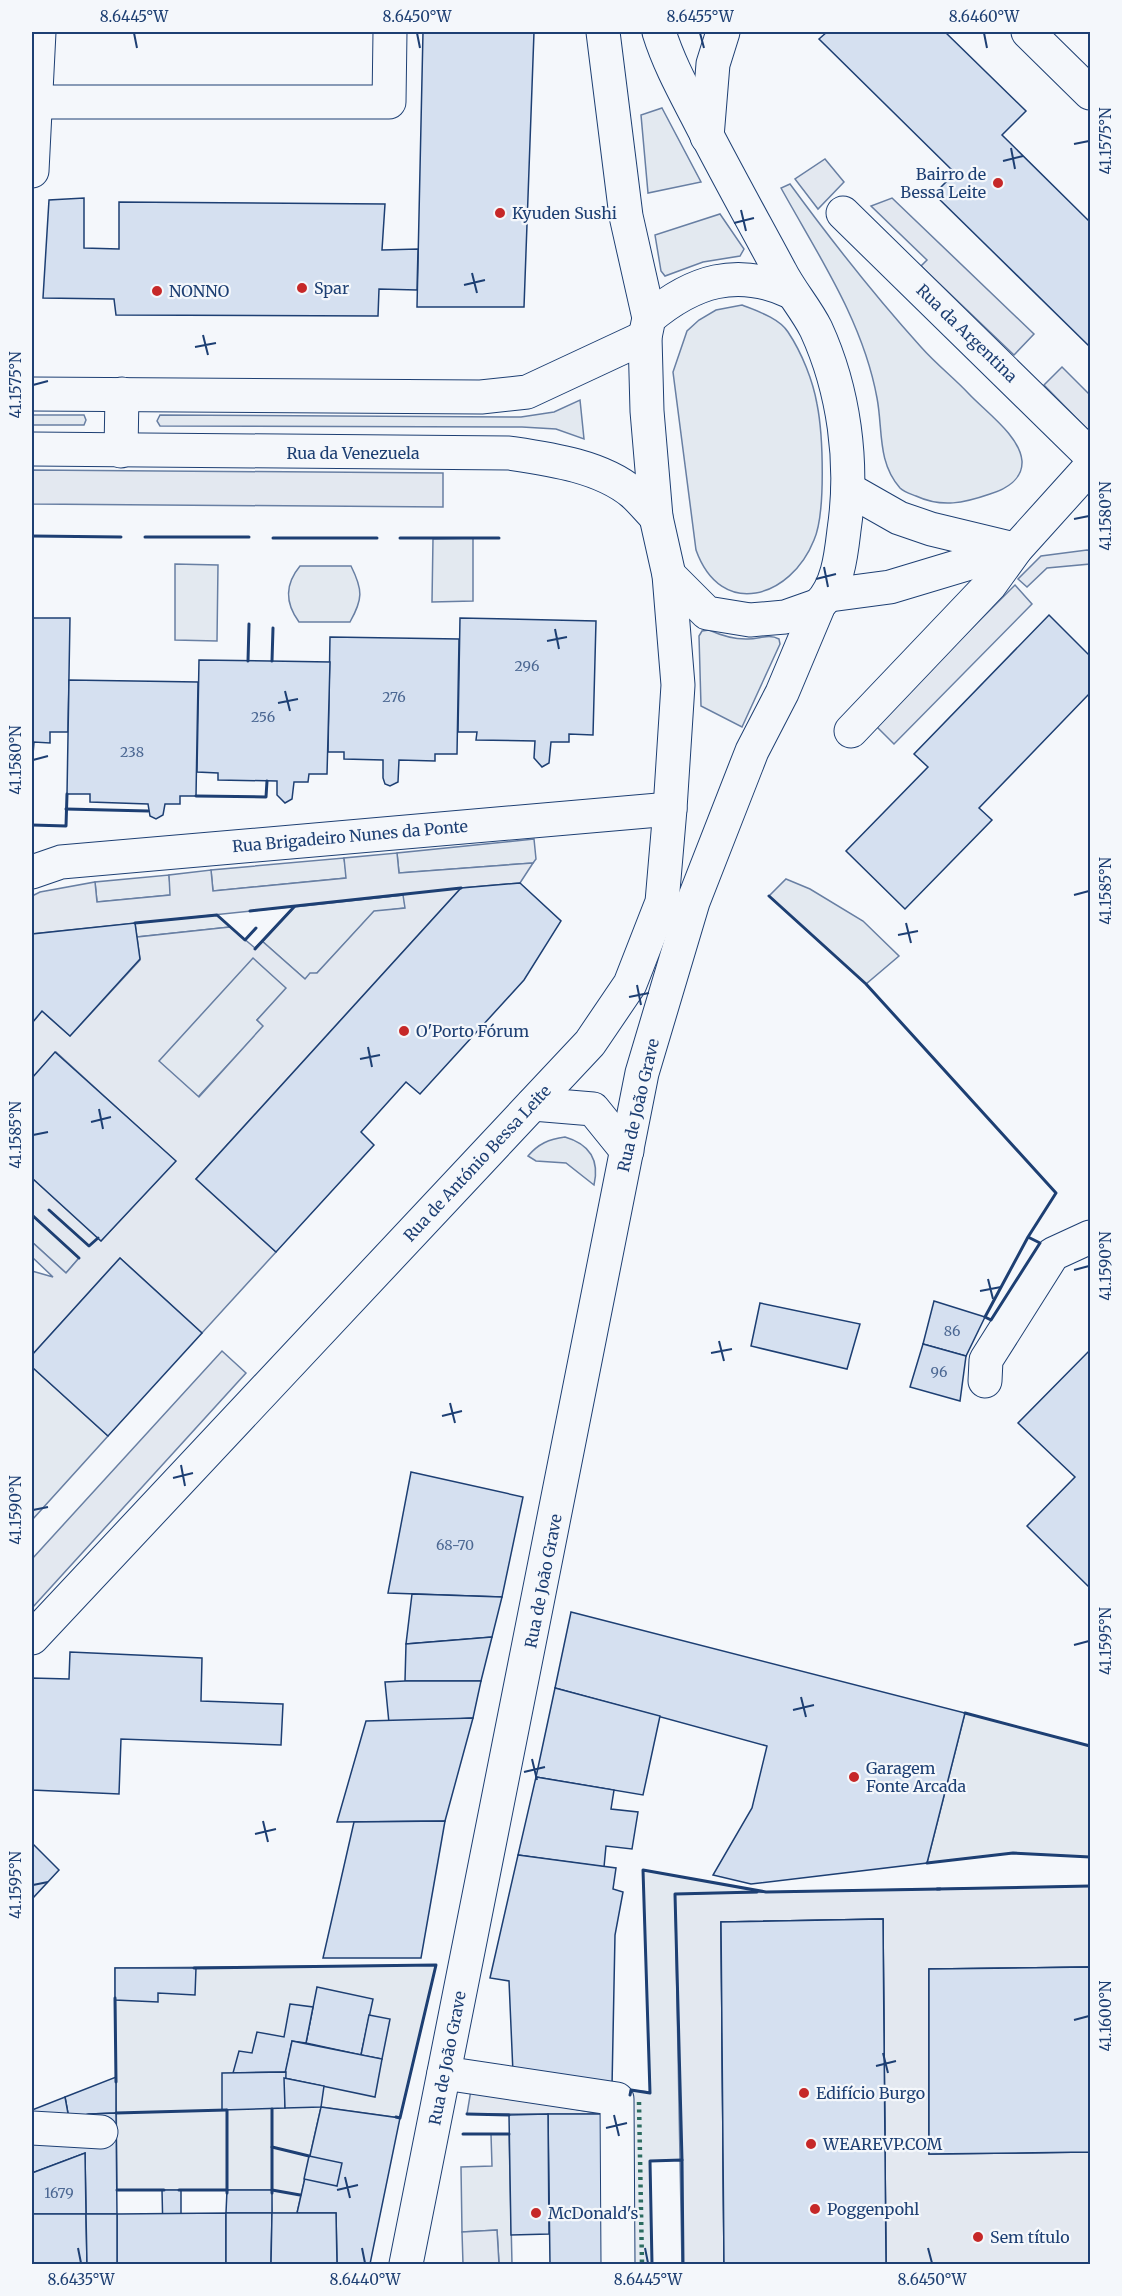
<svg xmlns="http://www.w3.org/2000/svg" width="1122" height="2296" font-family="Merriweather,serif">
	<rect width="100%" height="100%" fill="#f4f7fb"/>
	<g fill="#e3e9f0" stroke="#687fa3" stroke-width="1.5">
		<path d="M662 108 701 182 648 193 641 115Z"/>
		<path d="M790 184C831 240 874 295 921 347 936 364 954 378 969 394 986 412 1020 436 1022 461 1023 479 1006 489 990 494 964 503 942 508 916 496 911 494 904 492 900 488 877 462 883 429 877 398 863 321 818 255 781 188Z"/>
		<path d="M720 214 744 249 740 256 703 262 665 276 661 271 655 235Z"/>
		<path d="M742 305C757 311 779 318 788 332 802 353 813 381 817 404 823 434 826 513 814 540 791 598 721 620 696 550L673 372 687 331 699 320 716 310Z"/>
		<path d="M580 400 584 439 556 429 522 427 160 426 157 421 160 415 521 417 554 412Z"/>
		<path d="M32 415H84L86 420 84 425H32Z"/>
		<path d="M473 538V601L432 602 433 539Z"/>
		<path d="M175 564 218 565 217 641 175 640Z"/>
		<path d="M300 566H351C363 590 363 599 350 622H299C285 603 285 584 300 566Z"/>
		<path d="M709 630C720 635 734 639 746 639 758 640 768 633 779 639L780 644 742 727 701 706 699 636 702 631Z"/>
		<path d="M534 839 536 859 533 863 399 873 397 853Z"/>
		<path d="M344 858 347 878 213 891 211 870Z"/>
		<path d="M169 875 171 895 97 902 95 882Z"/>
		<path d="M786 879 810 889 863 921 899 956 866 984 769 896Z"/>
		<path d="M404 895 405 908 374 912 317 973 305 979 262 941 294 907Z"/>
		<path d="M217 915 230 927 137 937 135 923Z"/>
		<path d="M253 957 287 988 257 1020 264 1026 198 1097 158 1061Z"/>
		<path d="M565 1137C589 1144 600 1159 594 1185L566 1163 536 1161 528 1156C538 1144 549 1139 565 1137Z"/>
		<path d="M32 1215 79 1258 66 1273 32 1242Z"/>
		<path d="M32 1367 108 1436 32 1520Z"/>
		<path d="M965 1713 1090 1746V1857L1013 1853 927 1863Z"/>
		<path d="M643 1870 766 1892 1090 1886 675 1894 682 2160 650 2161 652 2264H629L631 2090 650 2092Z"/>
		<path d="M436 1965 400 2118 321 2107 297 2213H272L271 2190H117L115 1968Z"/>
		<path d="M491 2134H509L512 2264H499L497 2230 462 2232 461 2167 492 2166Z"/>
	</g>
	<g fill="#e3e8f0" stroke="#687fa3" stroke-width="1.5" fill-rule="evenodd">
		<path d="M825 159 844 182 818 209 795 179Z"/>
		<path d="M892 198 1034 334 1014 355 921 266 927 260 871 206Z"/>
		<path d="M1062 367 1090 395V432L1044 385Z"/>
		<path d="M32 470 443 473V507L32 504Z"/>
		<path d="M1087 550 1090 551V564L1047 568 1027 587 1018 579 1041 556Z"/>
		<path d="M1015 585 1032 604 894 744 875 725Z"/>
		<path d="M397 853 399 873 533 863 520 883 461 888 196 1179 276 1252 202 1333 120 1258 32 1355V1271L53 1277 32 1257V1242L66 1273 79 1258 32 1215V1178L101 1241 175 1161 56 1052 32 1078V1023L42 1011 70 1036 140 960 137 937 230 927 255 948 262 941 305 979 310 973H317L374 911 405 908 403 895 32 934V896L40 892 95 882 97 902 170 895 169 875 211 870 213 891 346 878 344 858ZM253 958 286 988 257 1020 263 1026 199 1097 159 1061Z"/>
		<path d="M222 1351 246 1373 32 1608V1559Z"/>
		<path d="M1090 1886V1967L929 1969V2153L1090 2152V2264H886L883 1919 721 1922 724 2264H682L675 1894Z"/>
		<path d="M471 2090 601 2114H467Z"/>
		<path d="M497 2230 499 2264H463L462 2232Z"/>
	</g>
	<g fill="#d5e0f0" stroke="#1d3f73" stroke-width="1.5">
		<path d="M423 32H534L524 307H417Z"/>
		<path d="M827 32H945L1026 111 1002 135 1090 222V347L934 194 955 173 819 39Z"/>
		<path d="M84 198V248L119 249V202L385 204 382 250 418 249 417 290 379 289 378 316 116 315 114 299 43 298 49 200Z"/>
		<path d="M1049 615 1090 656V693L979 808 992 820 905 909 846 851 928 767 914 754Z"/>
		<path d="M32 618H70L68 732H50V743L34 742 32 766Z"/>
		<path d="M460 618 596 621 593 735 569 734V742H551L549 763 542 767 534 758 535 741 476 740 477 732H458Z"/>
		<path d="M330 637 459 639 457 754H435V761L399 760 398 782 390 786 385 784 383 778V760L344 759V752H328Z"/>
		<path d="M199 660 330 662 327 774H309L308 782H294L292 799 285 803 277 795V781L218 780V773L197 772Z"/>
		<path d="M69 680 198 682 196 796H180V804H165L163 815 156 819 150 816 148 804 90 802V794H67Z"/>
		<path d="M520 883 561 921 524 980 420 1094 406 1082 361 1132 374 1145 276 1252 196 1179 461 888Z"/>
		<path d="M135 923 140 959 70 1036 42 1011 32 1023V934Z"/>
		<path d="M55 1052 176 1161 101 1241 32 1178V1078Z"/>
		<path d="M120 1258 202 1333 108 1436 32 1367V1355Z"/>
		<path d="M934 1301 985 1317 966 1356 923 1344Z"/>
		<path d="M760 1303 860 1324 847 1369 751 1346Z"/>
		<path d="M923 1344 966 1356 960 1401 910 1387Z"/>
		<path d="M1090 1350V1588L1027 1526 1075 1477 1018 1423Z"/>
		<path d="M411 1472 523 1497 502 1597 388 1593Z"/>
		<path d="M412 1594 502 1597 492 1637 406 1644Z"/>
		<path d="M571 1612 965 1713 927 1863 751 1884 713 1875 752 1808 767 1746 555 1688Z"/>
		<path d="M492 1637 481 1681H405L406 1644Z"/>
		<path d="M70 1652 202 1658 201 1701 283 1704 281 1745 121 1739 119 1794 32 1790V1678L69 1679Z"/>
		<path d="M405 1681H481L473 1718 389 1723 385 1682Z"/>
		<path d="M555 1688 660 1716 643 1795 536 1777Z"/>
		<path d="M473 1718 445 1821 337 1822 366 1721Z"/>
		<path d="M536 1777 614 1790 611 1809 638 1812 632 1849 606 1846 604 1867 518 1855Z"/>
		<path d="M445 1821 421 1958H323L354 1822Z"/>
		<path d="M32 1843 59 1870 32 1899Z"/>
		<path d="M518 1855 616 1868 613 1889 623 1892 615 1935 612 2087 513 2073 509 1981 490 1978Z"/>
		<path d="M883 1919 886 2264H724L721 1922Z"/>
		<path d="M883 1919 886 2264H724L721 1922Z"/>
		<path d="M1090 1967V2152L929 2154V1969Z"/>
		<path d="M1090 1967V2152L929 2154V1969Z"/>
		<path d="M115 1968H196L195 1995 158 1993V2002L115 2000Z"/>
		<path d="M317 1987 373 1999 361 2055 306 2043Z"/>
		<path d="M290 2004 313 2007 306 2043 292 2041 286 2072 233 2073 239 2051 252 2053 257 2032 284 2037Z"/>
		<path d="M369 2015 390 2019 382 2059 361 2055Z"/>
		<path d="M292 2041 382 2059 375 2097 284 2078Z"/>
		<path d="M286 2072 285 2108 222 2110V2073Z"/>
		<path d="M116 2077V2113L89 2114 69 2119 65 2097Z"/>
		<path d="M284 2078 324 2086 321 2107 285 2108Z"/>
		<path d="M65 2097 69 2119 89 2114 116 2113 117 2214H86L85 2153 32 2173V2110Z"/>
		<path d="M321 2107 400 2118 370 2264H337L336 2213H297Z"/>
		<path d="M548 2114H601L603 2264H550Z"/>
		<path d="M548 2114 549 2234 511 2235 509 2115Z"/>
		<path d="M85 2153 86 2214H32V2173Z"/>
		<path d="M309 2156 342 2163 337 2186 304 2179Z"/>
		<path d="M162 2190H181V2233L163 2234Z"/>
		<path d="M227 2190H272V2213H226Z"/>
		<path d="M226 2213V2264H117V2214Z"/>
		<path d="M226 2213H272L271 2264H226Z"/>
		<path d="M272 2213H336L337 2264H271Z"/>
		<path d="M32 2214H86L87 2264H32Z"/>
		<path d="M86 2214H117V2264H87Z"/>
	</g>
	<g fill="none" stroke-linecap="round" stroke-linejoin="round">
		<g stroke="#1d3f73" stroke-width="35">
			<g id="minor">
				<path d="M35 102H389L390 32"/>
				<path d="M32 171 39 32"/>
				<path d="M843 213 1090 455"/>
				<path d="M32 394 481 397 527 392 645 337"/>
				<path d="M32 449 509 453C549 459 601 466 633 493 641 500 648 509 656 517"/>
				<path d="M121 451 122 394"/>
				<path d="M848 489 899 518 931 529 1014 549"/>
				<path d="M830 595 890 587 1016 549"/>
				<path d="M851 731 990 585 1016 549 1090 467"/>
				<path d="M32 872 61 862 670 809"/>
				<path d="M985 1381 986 1360 1053 1254 1090 1237"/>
				<path d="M444 2073 617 2099 618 2264"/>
				<path d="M32 2128 101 2132"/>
			</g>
		</g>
		<g stroke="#1d3f73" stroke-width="35">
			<g id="major">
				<path d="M603 32 626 216 649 318"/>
				<path d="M669 575 707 613 750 620 785 617 819 605"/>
				<path d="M533 1104 593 1109 627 1151"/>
				<path d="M32 1638 590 1043 630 984 662 902 670 809 678 685 669 575 656 517 647 411 645 337 649 318C693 281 737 267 791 292"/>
				<path d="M406 2264 642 1073 693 902 752 751 782 693 819 605C838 586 841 556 844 530 854 463 844 390 816 329 806 309 790 291 780 271 752 219 723 167 696 114 682 87 668 61 659 32"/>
			</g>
		</g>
		<g stroke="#1d3f73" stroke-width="35">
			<g id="highway">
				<path d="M1028 32 1090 93"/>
				<path d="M707 137 713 64 723 32"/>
			</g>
		</g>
		<use href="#minor" stroke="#f4f7fb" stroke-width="33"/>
		<use href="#major" stroke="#f4f7fb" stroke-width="33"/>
		<use href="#highway" stroke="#f4f7fb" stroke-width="33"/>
		<path stroke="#2c6c60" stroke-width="4.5" stroke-dasharray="3 4.5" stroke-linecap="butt" d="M639 2102 642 2264"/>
		<g stroke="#1d3f73" stroke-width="3">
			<path d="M32 536 121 537"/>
			<path d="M145 537H249"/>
			<path d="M273 538H377"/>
			<path d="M400 538H499"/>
			<path d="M248 661 249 624"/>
			<path d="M272 661 273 628"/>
			<path d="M196 796 266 797 267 781"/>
			<path d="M66 809 148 811"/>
			<path d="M32 825 66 826 67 794"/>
			<path d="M769 896 866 984 1056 1193 1028 1237 1040 1243 991 1320 985 1317 1028 1237"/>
			<path d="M250 911 461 888"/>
			<path d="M135 923 217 915 245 940 256 928"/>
			<path d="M255 949 294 907"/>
			<path d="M49 1210 89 1246 98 1238"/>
			<path d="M32 1215 79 1258"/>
			<path d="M965 1713 1090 1746"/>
			<path d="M927 1863 1013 1853 1090 1857"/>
			<path d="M937 1889 1090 1886"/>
			<path d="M194 1968 436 1965 400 2118 396 2117"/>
			<path d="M115 1998 116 2082"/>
			<path d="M630 2095 631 2090 650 2093 643 1870 766 1892 940 1889"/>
			<path d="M116 2113 226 2110"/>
			<path d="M467 2114 509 2115"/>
			<path d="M463 2134H509"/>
			<path d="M272 2147 309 2156"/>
			<path d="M682 2160 675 1894 757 1892"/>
			<path d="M117 2190H164"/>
			<path d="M179 2190H227"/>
			<path d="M272 2190 300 2195"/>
			<path d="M227 2193V2110"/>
			<path d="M272 2193V2109"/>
			<path d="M652 2264 650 2161 682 2160 683 2264"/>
		</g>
	</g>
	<path fill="none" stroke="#1d3f73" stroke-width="2" d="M134 33 137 48M417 33 420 48M700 33 704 48M984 33 987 48M1074 144 1089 141M1011 148 1015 169M1003 161 1023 156M741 210 746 231M734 223 754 218M472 273 477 293M464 285 485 280M203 335 208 355M195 347 216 343M33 385 48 381M1074 519 1089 516M824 567 828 587M816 579 836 574M555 629 559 649M547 641 567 637M285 691 290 711M278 703 298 699M33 760 48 756M1074 895 1089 891M906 923 911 943M898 935 918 931M637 985 641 1005M629 997 649 993M368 1047 372 1067M360 1059 380 1055M99 1109 103 1129M91 1122 111 1117M33 1135 48 1132M1074 1270 1089 1266M988 1279 993 1299M980 1291 1001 1287M719 1341 724 1361M711 1353 732 1349M450 1403 455 1423M442 1416 462 1411M181 1465 185 1486M173 1478 193 1473M33 1510 48 1507M1074 1645 1089 1641M801 1697 806 1717M793 1710 814 1705M532 1759 537 1780M524 1772 545 1767M263 1821 268 1842M255 1834 276 1829M33 1885 48 1882M1074 2020 1089 2016M883 2053 888 2073M876 2066 896 2061M614 2115 619 2136M606 2128 627 2123M345 2177 350 2198M337 2190 358 2185M78 2248 81 2263M362 2248 365 2263M645 2248 648 2263M928 2248 932 2263"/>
	<g fill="#c62828" stroke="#f4f7fb" stroke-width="2">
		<circle cx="998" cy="183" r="6"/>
		<circle cx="500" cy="213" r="6"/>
		<circle cx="302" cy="288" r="6"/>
		<circle cx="157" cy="291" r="6"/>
		<circle cx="404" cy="1031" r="6"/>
		<circle cx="854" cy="1777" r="6"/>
		<circle cx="804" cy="2093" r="6"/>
		<circle cx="811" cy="2144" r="6"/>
		<circle cx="815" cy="2209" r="6"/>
		<circle cx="536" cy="2213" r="6"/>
		<circle cx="978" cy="2237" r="6"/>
	</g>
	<g text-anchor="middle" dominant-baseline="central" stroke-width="4.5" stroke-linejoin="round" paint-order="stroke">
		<g font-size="14" fill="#4b6792">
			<text x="527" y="666">296</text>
			<text x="394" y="697">276</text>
			<text x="263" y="717">256</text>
			<text x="132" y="752">238</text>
			<text x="952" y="1331">86</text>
			<text x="939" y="1372">96</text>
			<text x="455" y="1545">68-70</text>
			<text x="59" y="2193">1679</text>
		</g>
		<g font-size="16" fill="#1d3f73" stroke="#f4f7fb" text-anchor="start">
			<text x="986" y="174" text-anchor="end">Bairro de<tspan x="986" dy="18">Bessa Leite</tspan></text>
			<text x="512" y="213">Kyuden Sushi</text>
			<text x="314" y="288">Spar</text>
			<text x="169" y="291">NONNO</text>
			<text x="416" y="1031">O'Porto Fórum</text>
			<text x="866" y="1768">Garagem<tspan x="866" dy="18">Fonte Arcada</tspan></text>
			<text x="816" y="2093">Edifício Burgo</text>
			<text x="823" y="2144">WEAREVP.COM</text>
			<text x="827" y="2209">Poggenpohl</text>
			<text x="548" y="2213">McDonald's</text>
			<text x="990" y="2237">Sem título</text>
		</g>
		<g font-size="16" fill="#1d3f73" stroke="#f4f7fb">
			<text transform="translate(967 333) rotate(44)">Rua da Argentina</text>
			<text x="353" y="453">Rua da Venezuela</text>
			<text transform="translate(350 836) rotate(-5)">Rua Brigadeiro Nunes da Ponte</text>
			<text transform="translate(638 1105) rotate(-77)">Rua de João Grave</text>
			<text transform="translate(477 1163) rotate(-47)">Rua de António Bessa Leite</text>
			<text transform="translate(543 1581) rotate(-79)">Rua de João Grave</text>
			<text transform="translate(447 2058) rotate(-79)">Rua de João Grave</text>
		</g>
	</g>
	<rect width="1122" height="2296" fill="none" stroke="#f4f7fb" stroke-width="66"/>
	<rect x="33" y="33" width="1056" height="2230" fill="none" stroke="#1d3f73" stroke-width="2"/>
	<g font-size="15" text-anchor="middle" fill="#1d3f73">
		<text x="134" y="22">8.6445°W</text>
		<text x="417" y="22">8.6450°W</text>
		<text x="700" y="22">8.6455°W</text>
		<text x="984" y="22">8.6460°W</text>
		<text transform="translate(1106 141) rotate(-90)" y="5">41.1575°N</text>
		<text transform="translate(16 385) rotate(-90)" y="5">41.1575°N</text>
		<text transform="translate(1106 516) rotate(-90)" y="5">41.1580°N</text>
		<text transform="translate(16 760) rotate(-90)" y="5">41.1580°N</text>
		<text transform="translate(1106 891) rotate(-90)" y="5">41.1585°N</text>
		<text transform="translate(16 1135) rotate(-90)" y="5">41.1585°N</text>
		<text transform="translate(1106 1266) rotate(-90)" y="5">41.1590°N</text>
		<text transform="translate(16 1510) rotate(-90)" y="5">41.1590°N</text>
		<text transform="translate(1106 1641) rotate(-90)" y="5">41.1595°N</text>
		<text transform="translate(16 1885) rotate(-90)" y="5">41.1595°N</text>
		<text transform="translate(1106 2016) rotate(-90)" y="5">41.1600°N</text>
		<text x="81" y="2285">8.6435°W</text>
		<text x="365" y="2285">8.6440°W</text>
		<text x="648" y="2285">8.6445°W</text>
		<text x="932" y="2285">8.6450°W</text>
	</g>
</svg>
